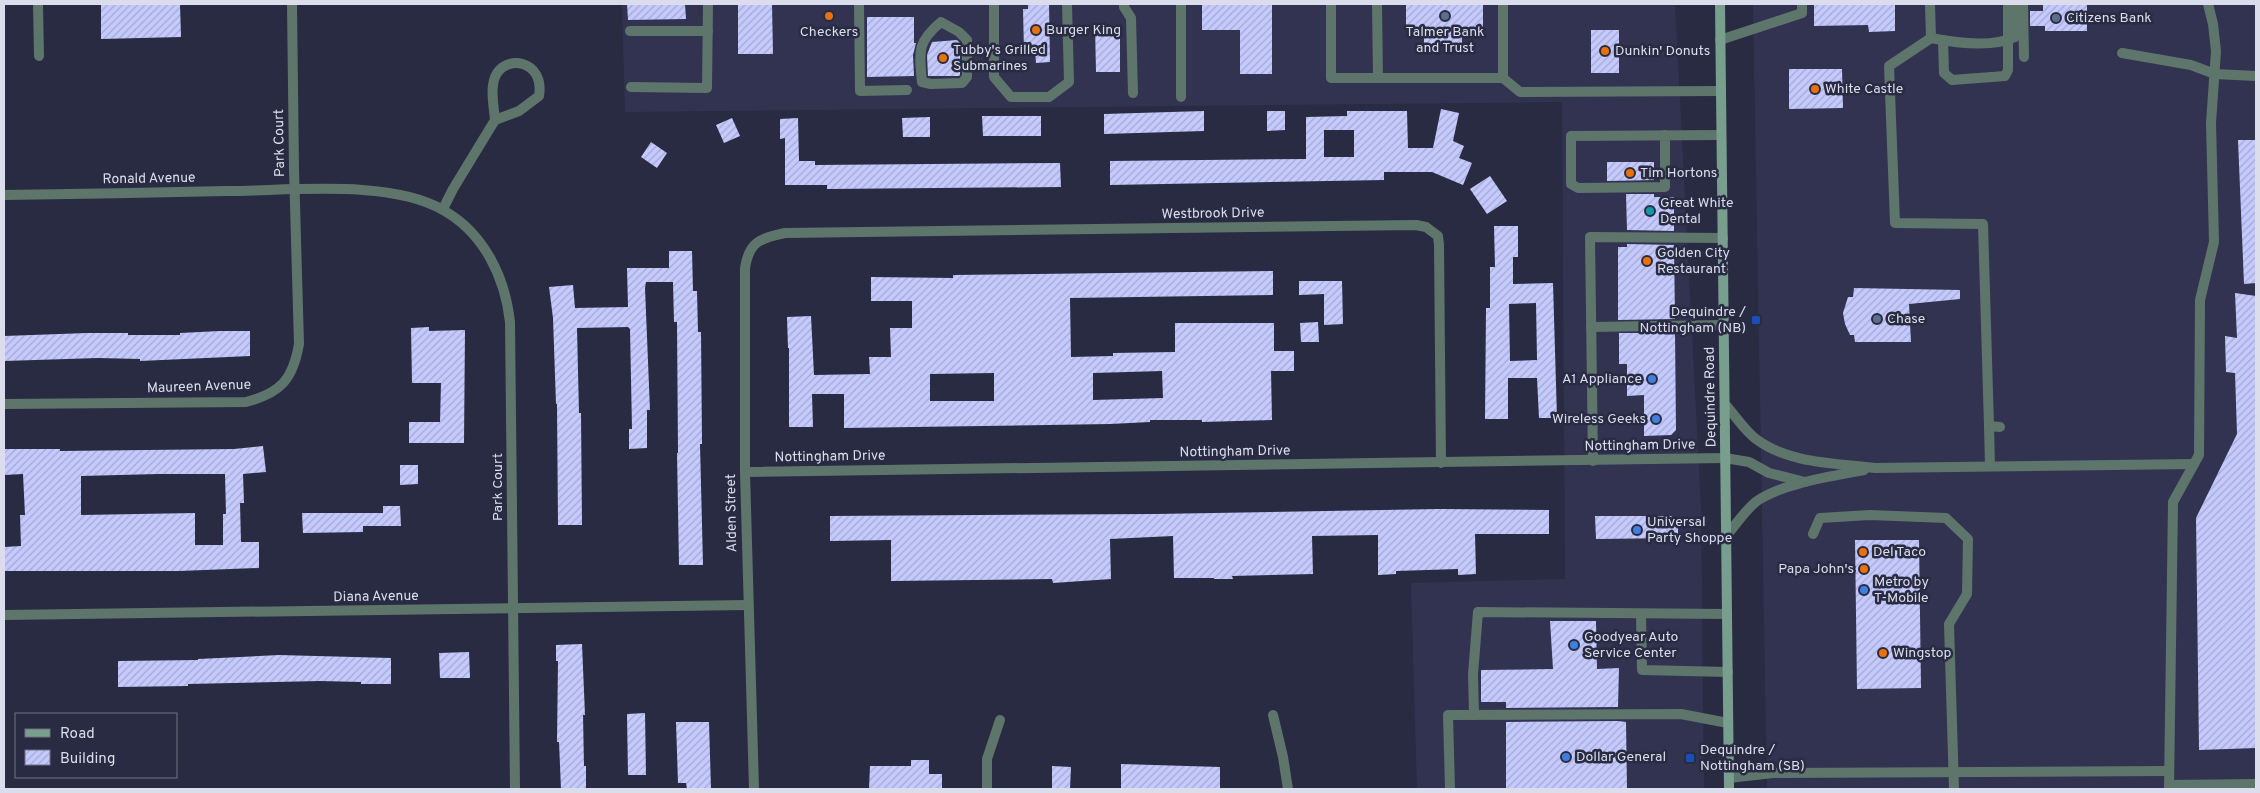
<svg xmlns="http://www.w3.org/2000/svg" width="2260" height="793" font-family="Overpass,sans-serif">
	<defs>
		<pattern id="building-hatch" width="6" height="6" patternUnits="userSpaceOnUse" patternTransform="scale(1.25)"><rect width="6" height="6" fill="#c5cafe"/><path d="M-1 1l2-2M0 6l6-6M5 7l2-2" fill="none" stroke="#a4a8d0"/></pattern>
	</defs>
	<rect width="100%" height="100%" fill="#292b42"/>
	<g fill="#323351">
		<path d="M622 4H1675L1701 509 1704 789H1417L1411 583 1565 579 1562 102 625 112Z"/>
		<path d="M1753 4H2256V789H1767Z"/>
	</g>
	<g fill="url(#building-hatch)" fill-rule="evenodd">
		<path d="M101 4H180L181 37 101 39Z"/>
		<path d="M627 4H685L686 19 628 20Z"/>
		<path d="M738 4H772L773 54H738Z"/>
		<path d="M1028 4H1049L1050 62 1036 63 1035 51H1024L1023 9H1028Z"/>
		<path d="M1202 4H1272V74H1240V30H1202Z"/>
		<path d="M1406 4H1483V28H1475V37H1462V44H1424V38H1413V28L1406 27Z"/>
		<path d="M1814 4H1895V31L1869 32 1868 25 1814 26Z"/>
		<path d="M2043 4H2087V31H2045V26H2030V11H2043Z"/>
		<path d="M867 17H914V43H916L913 55 914 76 867 77Z"/>
		<path d="M1095 26H1120V72H1096Z"/>
		<rect x="1591" y="30" width="28" height="43"/>
		<path d="M957 40 960 43V75L959 76H928L927 55 932 42Z"/>
		<path d="M1789 69H1842L1843 108 1789 109Z"/>
		<path d="M1441 109 1459 113 1453 141 1464 146 1459 158 1472 163 1463 185 1432 172H1384V180L1110 185V161L1306 159V117L1347 116V111H1407L1408 148H1433ZM1324 130H1354V157H1324Z"/>
		<path d="M1204 111V131L1104 134V114Z"/>
		<path d="M1267 111H1285V130L1267 131Z"/>
		<path d="M982 116H1041V136H983Z"/>
		<path d="M930 117V137H903L902 118Z"/>
		<path d="M732 118 740 136 724 143 716 125Z"/>
		<path d="M798 118 799 161H815V165L1060 163 1061 187 827 189V185H785V138L780 139V119Z"/>
		<path d="M2238 140H2256V283L2244 284Z"/>
		<path d="M651 142 667 153 657 168 641 157Z"/>
		<path d="M1607 162H1654V180L1607 181Z"/>
		<path d="M1490 176 1507 201 1487 214 1470 189Z"/>
		<path d="M1626 194H1654V197H1674V231L1627 230Z"/>
		<path d="M1494 226H1518V257H1513V284L1553 283 1557 418H1539L1537 378H1508V419H1485L1486 308H1490V267H1495ZM1536 303 1537 360 1510 361 1509 304Z"/>
		<path d="M1627 244 1674 245 1675 319 1618 320V247H1627Z"/>
		<path d="M669 251H692L693 291H697L698 332H701L702 444H700L703 565H679L677 453H678L677 322H674L673 282H646L645 288 650 410H647V448L629 449V429H632L630 329 628 327 577 328 579 413H581L582 525H558L557 404H556L553 318 549 287 573 285 575 308 628 307 627 268H669Z"/>
		<path d="M1273 271V295L1070 298 1071 357 1113 356V353L1175 352V323H1274V351H1294V371H1271L1272 420 1202 422V420H1150V422L1110 424 844 428V394H812L813 427H789V348H788L787 317 811 316 814 375 870 374 869 357H891L890 328H912V301H871V277L953 278V275ZM1162 371 1163 398 1093 400V373ZM994 373V401H930V374Z"/>
		<path d="M1299 281H1342L1343 324 1324 325V294L1299 295Z"/>
		<path d="M1854 288 1960 290V299L1909 304 1911 342H1855L1854 335H1850L1845 324 1843 313 1848 297H1853Z"/>
		<path d="M2235 293 2256 296V748L2199 750 2196 518 2237 434 2235 373 2226 372 2225 336 2237 338Z"/>
		<path d="M1318 322 1319 342H1301L1300 323Z"/>
		<path d="M429 327V331L465 330 464 443H409V422H440L441 383H412L411 328Z"/>
		<path d="M220 331H250V356L140 361V359L98 358 4 361V336L87 333H128V335H180V333Z"/>
		<path d="M1619 333H1675L1676 430 1671 435 1644 436V395L1627 396V364H1619Z"/>
		<path d="M263 446 266 472 243 474 244 503H240L241 542H259V568L179 571H4V547L21 546 20 515H25L23 474 4 475V449H60V451L234 449ZM158 474H225L226 514H223V545H195V513L81 515V476Z"/>
		<path d="M400 465H418V484L400 485Z"/>
		<path d="M383 506H400L401 526H363V532L303 533 302 513H383Z"/>
		<path d="M1439 509 1549 510V534H1475L1476 574 1458 575V569L1396 571V574L1378 575V535L1312 536 1313 574 1232 576 1233 579H1214V578H1174L1173 536 1110 539 1111 579 1053 583 1052 579 891 581V540L830 541V516L1155 514Z"/>
		<path d="M1595 516H1671L1678 523V538L1596 539Z"/>
		<path d="M1855 540H1919L1921 688 1857 689Z"/>
		<path d="M1550 621H1596L1597 669 1619 668 1618 707 1506 708V702H1481V670L1553 669Z"/>
		<path d="M582 644 585 715H583L584 766H586V789H561L559 742H557L558 661H556V645Z"/>
		<path d="M469 652 470 678H440L439 653Z"/>
		<path d="M279 655 391 658V684H361V682L320 681 188 684V686L118 687V661L198 660V659Z"/>
		<path d="M645 713 646 775H628L627 714Z"/>
		<path d="M1618 721 1626 722 1627 789H1506V722Z"/>
		<path d="M676 722H709L711 789H687L686 783H678Z"/>
		<path d="M911 760H929V774H942V789H869L870 766H911Z"/>
		<path d="M1121 764 1220 767V789H1121Z"/>
		<path d="M1052 766 1071 767 1070 789H1052Z"/>
	</g>
	<g fill="none" stroke-linecap="round" stroke-linejoin="round">
		<g stroke="#5e756b" stroke-width="10">
			<path d="M38 4 39 56"/>
			<path d="M859 4 860 91 907 90"/>
			<path d="M994 4V77L1011 97H1049L1069 82 1067 4"/>
			<path d="M1124 4V7L1131 18 1133 93"/>
			<path d="M1181 4V97"/>
			<path d="M1331 4V78H1378"/>
			<path d="M1377 4 1378 78H1503"/>
			<path d="M1503 4V78L1520 92 1721 91"/>
			<path d="M1930 4 1931 38C1956 43 1992 48 2015 37V4"/>
			<path d="M2023 4 2024 57"/>
			<path d="M941 22 959 32 967 40V77L962 83 931 84 922 82C919 51 917 42 941 22Z"/>
			<path d="M630 31H708"/>
			<path d="M1931 38 1889 66 1895 223 1983 224 1989 426 2000 427"/>
			<path d="M1720 40 1802 13V4"/>
			<path d="M1943 40 1944 73 1952 80 2005 76 2008 70V4"/>
			<path d="M2122 53 2191 65 2215 74 2256 76"/>
			<path d="M631 87 707 88 708 4"/>
			<path d="M1665 135V187L1578 188 1571 184V136L1721 135"/>
			<path d="M1591 327 1724 325"/>
			<path d="M1725 404C1735 415 1744 430 1756 439 1789 464 1836 463 1875 468L2194 464"/>
			<path d="M1989 426 1990 466"/>
			<path d="M1725 458 1749 462 1769 473 1805 482"/>
			<path d="M1593 461 1590 237 1723 238"/>
			<path d="M1813 534 1820 518 1870 515 1946 518 1968 539 1967 594 1949 624 1954 789"/>
			<path d="M1726 536C1736 525 1745 510 1757 501 1783 483 1833 476 1864 470"/>
			<path d="M1641 614 1642 670 1728 672"/>
			<path d="M1474 715 1473 674 1478 612 1727 614"/>
			<path d="M1729 778 1773 773 2169 771"/>
			<path d="M2169 785 2256 784"/>
			<path d="M1450 789 1448 715 1681 714 1728 723"/>
			<path d="M2169 789 2173 502 2199 455 2200 300 2214 242 2211 123 2216 51 2213 24 2208 4"/>
		</g>
		<g stroke="#5e756b" stroke-width="10">
			<path d="M4 195C78 194 153 193 227 191 289 191 390 179 443 210 484 233 505 277 510 322L515 789"/>
			<path d="M443 209 453 189 495 120 519 111 539 96C545 59 504 54 495 77 490 90 494 107 495 120"/>
			<path d="M4 404 246 402C281 393 293 379 299 344L294 169 292 4"/>
			<path d="M745 472 1725 458"/>
			<path d="M4 615 748 605"/>
			<path d="M1273 715 1283 757 1288 789"/>
			<path d="M754 789 745 472V268C749 242 760 238 785 233L1416 225 1426 227 1438 236 1439 245 1441 463"/>
			<path d="M987 789V759L1000 720"/>
		</g>
		<path stroke="#789e8d" stroke-width="10" d="M1720 4 1729 789"/>
	</g>
	<g fill="#e8710a" stroke="#292b42" stroke-width="2">
		<circle cx="829" cy="16" r="5"/>
		<circle cx="1036" cy="30" r="5"/>
		<circle cx="1605" cy="51" r="5"/>
		<circle cx="943" cy="58" r="5"/>
		<circle cx="1815" cy="89" r="5"/>
		<circle cx="1630" cy="173" r="5"/>
		<circle cx="1647" cy="261" r="5"/>
		<circle cx="1863" cy="552" r="5"/>
		<circle cx="1864" cy="569" r="5"/>
		<circle cx="1883" cy="653" r="5"/>
	</g>
	<g fill="#5c6f8a" stroke="#292b42" stroke-width="2">
		<circle cx="1445" cy="16" r="5"/>
		<circle cx="2056" cy="18" r="5"/>
		<circle cx="1877" cy="319" r="5"/>
	</g>
	<circle fill="#0f9aa8" stroke="#292b42" stroke-width="2" cx="1650" cy="211" r="5"/>
	<g fill="#1a4fb4" stroke="#292b42" stroke-width="2">
		<rect x="1751" y="315" width="10" height="10" rx="2.5"/>
		<rect x="1685" y="753" width="10" height="10" rx="2.5"/>
	</g>
	<g fill="#3f7fe0" stroke="#292b42" stroke-width="2">
		<circle cx="1652" cy="379" r="5"/>
		<circle cx="1656" cy="419" r="5"/>
		<circle cx="1637" cy="530" r="5"/>
		<circle cx="1864" cy="590" r="5"/>
		<circle cx="1574" cy="645" r="5"/>
		<circle cx="1566" cy="757" r="5"/>
	</g>
	<g text-anchor="middle" dominant-baseline="central" stroke-width="5" stroke-linejoin="round" paint-order="stroke">
		<g font-size="14" fill="#dbdded" stroke="#292b42" text-anchor="start">
			<text x="2066" y="18">Citizens Bank</text>
			<text x="1046" y="30">Burger King</text>
			<text x="829" y="32" text-anchor="middle">Checkers</text>
			<text x="1445" y="32" text-anchor="middle">Talmer Bank<tspan x="1445" dy="16">and Trust</tspan></text>
			<text x="953" y="50">Tubby's Grilled<tspan x="953" dy="16">Submarines</tspan></text>
			<text x="1615" y="51">Dunkin' Donuts</text>
			<text x="1825" y="89">White Castle</text>
			<text x="1640" y="173">Tim Hortons</text>
			<text x="1660" y="203">Great White<tspan x="1660" dy="16">Dental</tspan></text>
			<text x="1657" y="253">Golden City<tspan x="1657" dy="16">Restaurant</tspan></text>
			<text x="1746" y="312" text-anchor="end">Dequindre /<tspan x="1746" dy="16">Nottingham (NB)</tspan></text>
			<text x="1887" y="319">Chase</text>
			<text x="1642" y="379" text-anchor="end">A1 Appliance</text>
			<text x="1646" y="419" text-anchor="end">Wireless Geeks</text>
			<text x="1647" y="522">Universal<tspan x="1647" dy="16">Party Shoppe</tspan></text>
			<text x="1873" y="552">Del Taco</text>
			<text x="1854" y="569" text-anchor="end">Papa John's</text>
			<text x="1874" y="582">Metro by<tspan x="1874" dy="16">T-Mobile</tspan></text>
			<text x="1584" y="637">Goodyear Auto<tspan x="1584" dy="16">Service Center</tspan></text>
			<text x="1893" y="653">Wingstop</text>
			<text x="1700" y="750">Dequindre /<tspan x="1700" dy="16">Nottingham (SB)</tspan></text>
			<text x="1576" y="757">Dollar General</text>
		</g>
		<g font-size="14" fill="#dbdded" stroke="#292b42">
			<text transform="translate(280 143) rotate(-91)">Park Court</text>
			<text transform="translate(149 179) rotate(-1)">Ronald Avenue</text>
			<text transform="translate(1213 214) rotate(-1)">Westbrook Drive</text>
			<text transform="translate(199 387) rotate(-2)">Maureen Avenue</text>
			<text transform="translate(1711 397) rotate(-91)">Dequindre Road</text>
			<text transform="translate(1640 446) rotate(-1)">Nottingham Drive</text>
			<text transform="translate(1235 452) rotate(-1)">Nottingham Drive</text>
			<text transform="translate(830 457) rotate(-1)">Nottingham Drive</text>
			<text transform="translate(498 487) rotate(-90)">Park Court</text>
			<text transform="translate(732 513) rotate(-91)">Alden Street</text>
			<text transform="translate(376 597) rotate(-1)">Diana Avenue</text>
		</g>
	</g>
	<rect width="2260" height="793" fill="none" stroke="#dbdded" stroke-width="10"/>
	<rect x="15" y="713" width="162" height="65" fill="#292b42" stroke="#707286"/>
	<rect x="25" y="729" width="25" height="8" fill="#789e8d" stroke="#707286"/>
	<text x="60" y="738" font-size="15" fill="#dbdded">Road</text>
	<rect x="25" y="750" width="25" height="15" fill="url(#building-hatch)" stroke="#707286"/>
	<text x="60" y="763" font-size="15" fill="#dbdded">Building</text>
</svg>
